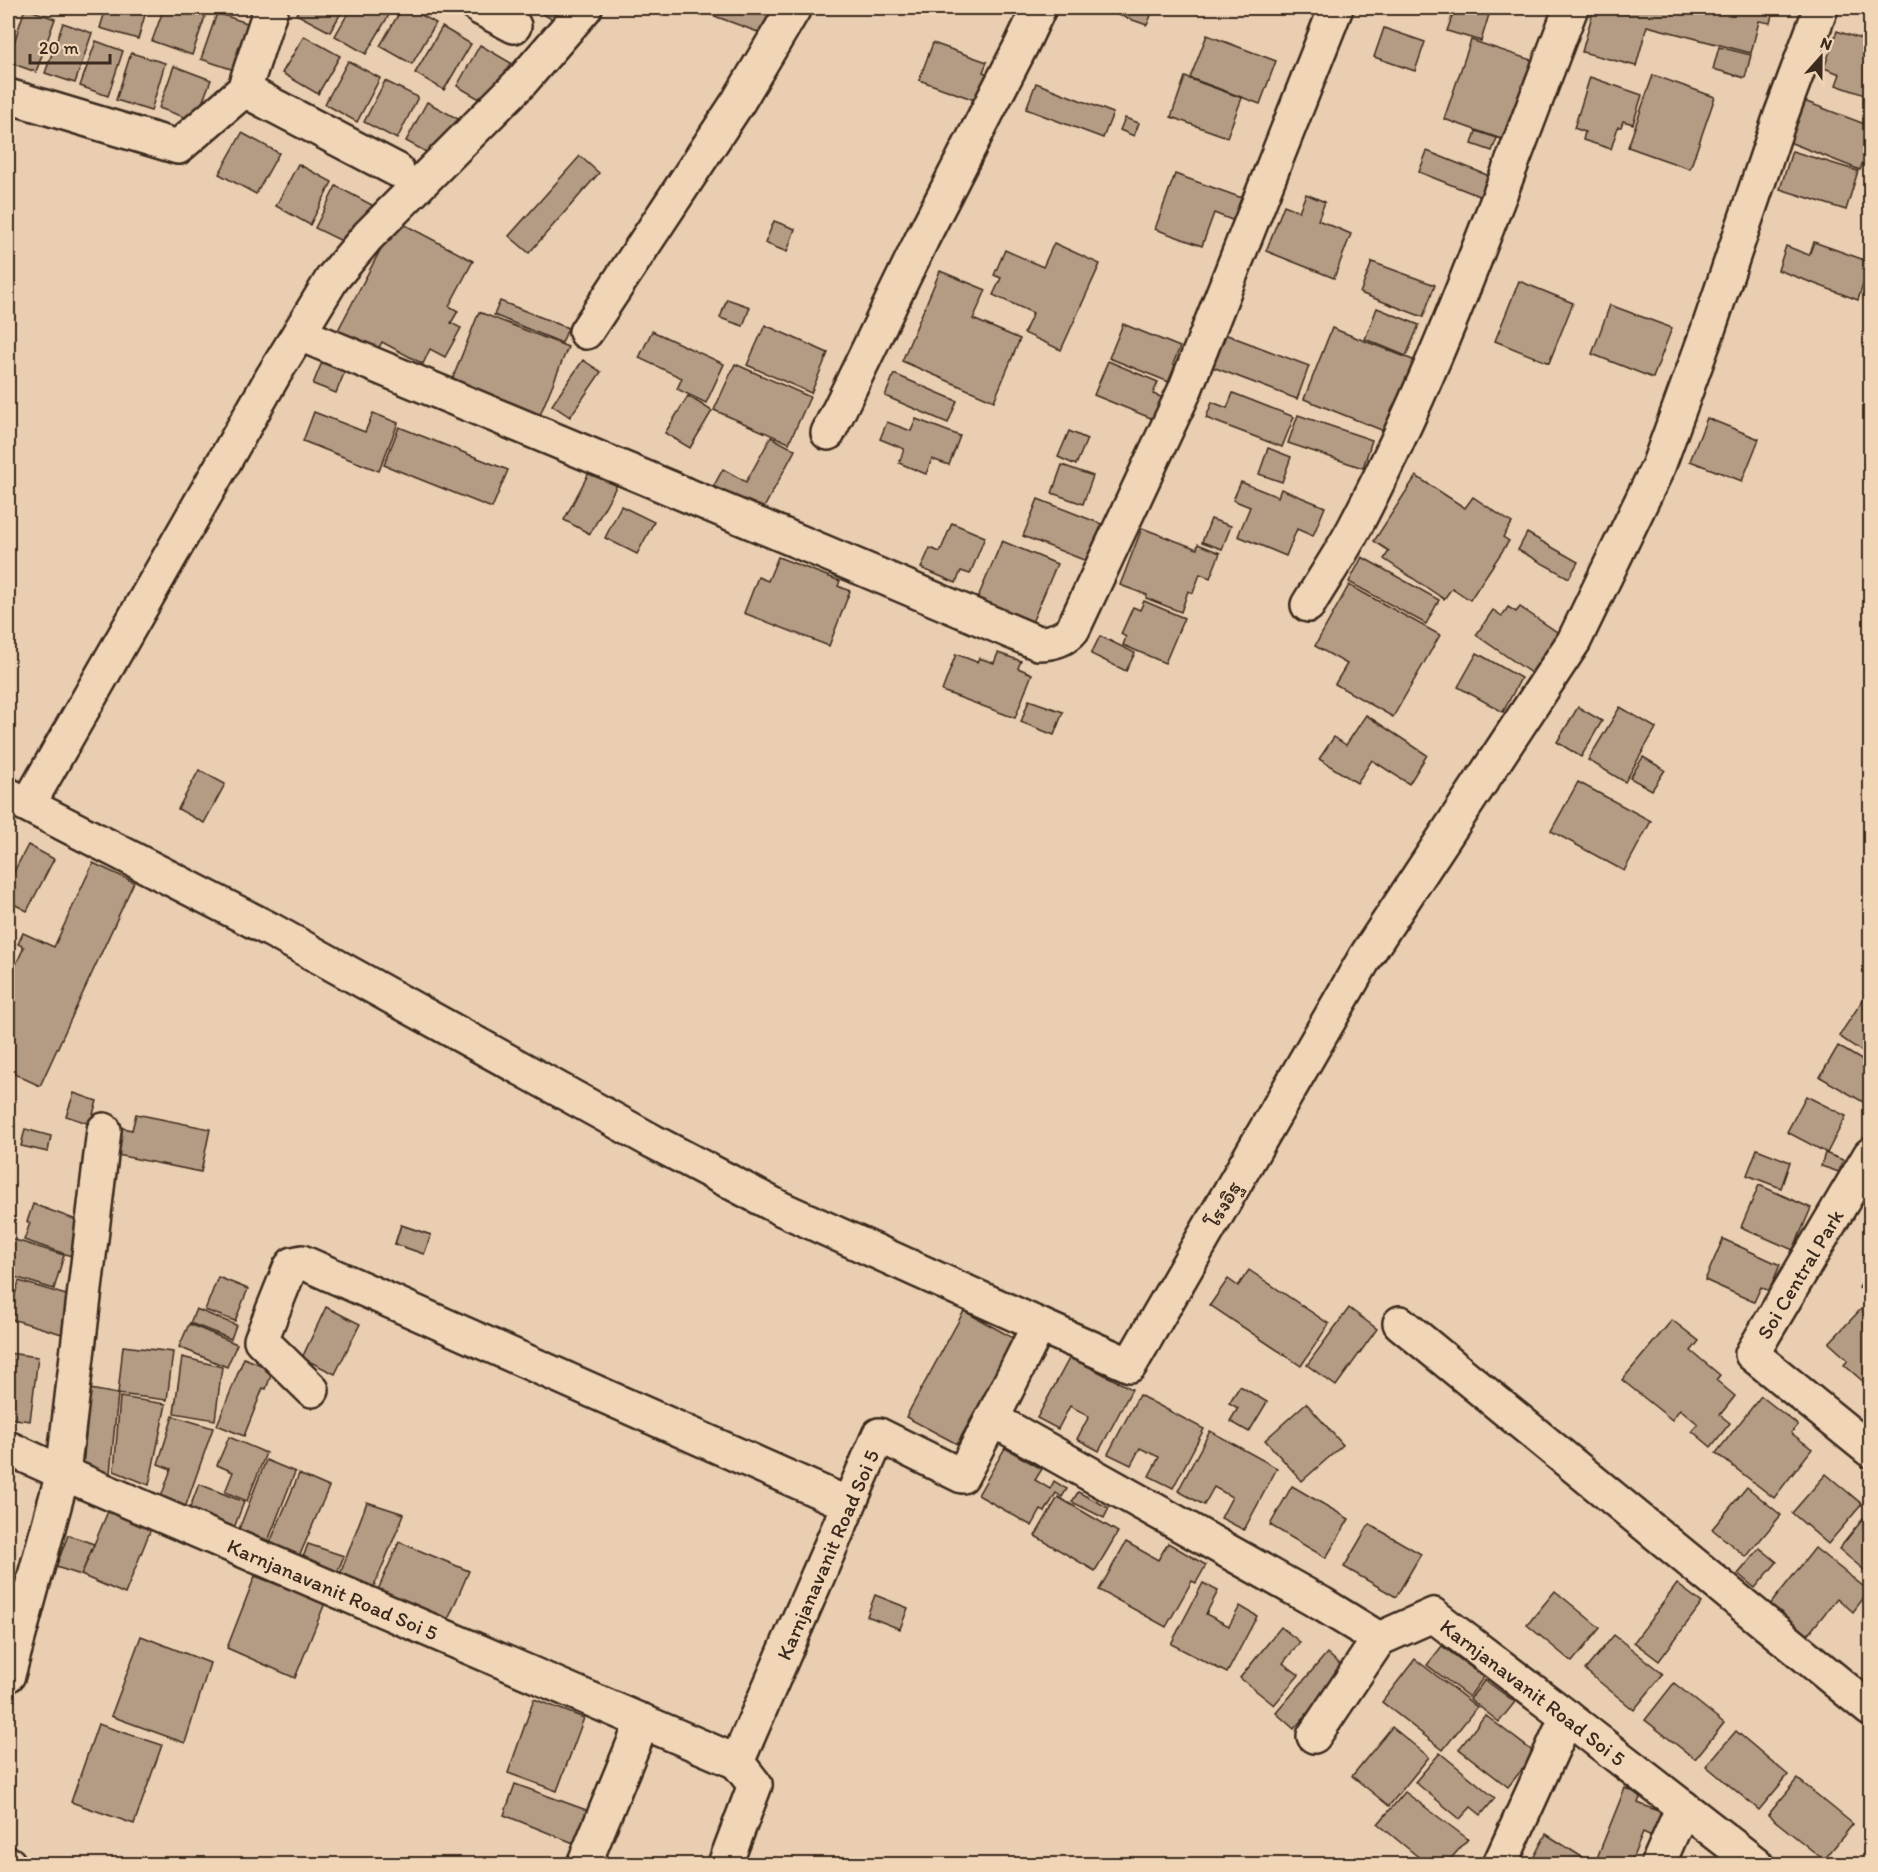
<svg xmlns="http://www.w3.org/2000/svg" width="1878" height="1872" font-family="Itim,'Playpen Sans Thai',sans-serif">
	<rect width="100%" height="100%" fill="#eaceb1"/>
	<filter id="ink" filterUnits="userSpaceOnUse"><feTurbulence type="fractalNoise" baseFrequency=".0167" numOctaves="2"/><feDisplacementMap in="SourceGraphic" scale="12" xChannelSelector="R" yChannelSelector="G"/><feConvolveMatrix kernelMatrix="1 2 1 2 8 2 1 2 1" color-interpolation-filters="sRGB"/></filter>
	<g filter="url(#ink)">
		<g fill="#b49b83" stroke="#3b2a1e" stroke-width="1.5">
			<path d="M25 8 55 19 36 72 8 62Z"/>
			<path d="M106 8H147L138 39 100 28Z"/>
			<path d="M164 8H196L207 11 192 55 152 41Z"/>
			<path d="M300 8H344L330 32 296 14Z"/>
			<path d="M351 8H393L366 54 335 36Z"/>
			<path d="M402 8H409L436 23 412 64 380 46Z"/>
			<path d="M532 8H574L564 26Z"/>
			<path d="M711 8H776L766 35 709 14Z"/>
			<path d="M1098 8H1154L1147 25Z"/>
			<path d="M1455 8H1491L1481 41 1447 31Z"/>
			<path d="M1594 8H1774L1770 23 1759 21 1751 53 1647 26 1636 66 1582 52Z"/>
			<path d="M217 13 256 26 240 72 201 59Z"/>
			<path d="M63 23 92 33 75 83 45 73Z"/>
			<path d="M442 27 471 44 444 90 415 73Z"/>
			<path d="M1384 28 1425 42 1415 71 1374 57Z"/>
			<path d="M1837 31 1870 42V97L1836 85 1840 74 1824 68Z"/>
			<path d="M1207 35 1276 61 1260 104 1190 78Z"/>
			<path d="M304 36 340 56 318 94 282 73Z"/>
			<path d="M1471 40 1534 61 1507 141 1444 119Z"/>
			<path d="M96 41 123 51 108 96 80 86Z"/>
			<path d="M933 43 987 62 983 72 993 76 983 103 919 80Z"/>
			<path d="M480 45 511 63 488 104 457 86Z"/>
			<path d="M1719 47 1751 55 1745 78 1713 69Z"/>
			<path d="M131 53 165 63 151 111 116 100Z"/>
			<path d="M348 61 380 78 357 122 325 104Z"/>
			<path d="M174 66 211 80 195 121 159 108Z"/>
			<path d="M1653 75 1715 97 1690 169 1628 147Z"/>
			<path d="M1185 77 1242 98 1227 137 1171 117Z"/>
			<path d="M1590 77 1642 95 1633 124 1623 121 1621 127H1618L1611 149 1583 140 1585 132 1574 128Z"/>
			<path d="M385 81 418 97 397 139 364 122Z"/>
			<path d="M1036 83 1113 113 1103 138 1026 109Z"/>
			<path d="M1804 101 1870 126V144L1860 170 1789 142Z"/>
			<path d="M427 102 460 120 439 159 406 141Z"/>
			<path d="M1125 118 1139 123 1134 136 1120 130Z"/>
			<path d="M1476 131 1497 138 1492 151 1472 144Z"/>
			<path d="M242 133 279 153 256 194 219 174Z"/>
			<path d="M1427 151 1497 179 1489 200 1419 172Z"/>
			<path d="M1792 151 1858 171 1846 210 1780 189Z"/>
			<path d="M580 156 599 173 529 253 509 236Z"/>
			<path d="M298 164 332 182 310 225 276 206Z"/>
			<path d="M1175 174 1245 199 1237 222 1214 213 1202 246 1155 229Z"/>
			<path d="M336 186 372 205 352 246 315 228Z"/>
			<path d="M1306 194 1325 202 1318 220 1351 234 1334 278 1266 251 1284 205 1299 211Z"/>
			<path d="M396 220 473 261 449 306 458 311 451 323 461 328 445 357 430 349 423 364 382 342 375 355 336 334Z"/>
			<path d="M774 221 795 229 787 252 765 243Z"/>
			<path d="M1814 242 1870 262 1858 300 1778 270 1786 246 1809 255Z"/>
			<path d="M1054 243 1100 264 1061 350 1024 333 1033 313 993 295 1001 278 994 275 1005 250 1043 267Z"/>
			<path d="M1372 262 1435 285 1423 317 1360 293Z"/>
			<path d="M940 271 986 290 973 319 1020 339 994 401 902 361Z"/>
			<path d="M1519 281 1573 303 1549 363 1495 341Z"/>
			<path d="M727 299 750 307 743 326 720 318Z"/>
			<path d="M500 301 568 328 562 343 494 315Z"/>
			<path d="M1610 305 1672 328 1653 378 1592 354Z"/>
			<path d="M1377 308 1419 325 1406 356 1365 339Z"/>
			<path d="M479 312 568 347 540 415 452 380Z"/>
			<path d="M1123 324 1180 347 1173 364 1186 369 1179 386 1109 358Z"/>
			<path d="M765 325 828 353 811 393 747 365Z"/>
			<path d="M1332 328 1418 362 1389 433 1304 399Z"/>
			<path d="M652 331 724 364 706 403 677 389 682 378 639 358Z"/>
			<path d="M1222 333 1309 366 1297 399 1210 366Z"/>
			<path d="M583 360 601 372 570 417 552 405Z"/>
			<path d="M1108 361 1158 382 1153 394 1172 401 1163 423 1094 395Z"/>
			<path d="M322 362 345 371 336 393 313 384Z"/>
			<path d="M735 364 810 397 789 443 714 410Z"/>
			<path d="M894 374 957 401 948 423 885 396Z"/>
			<path d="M1233 393 1294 417 1282 447 1206 418 1212 402 1227 408Z"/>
			<path d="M688 396 712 411 690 448 665 433Z"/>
			<path d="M314 412 365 432 373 413 398 423 379 471 303 441Z"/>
			<path d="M1298 415 1372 440 1363 468 1288 443Z"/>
			<path d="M1707 418 1759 439 1742 481 1690 461Z"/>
			<path d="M916 419 960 436 949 465 932 459 926 474 899 463 904 449 880 439 887 422 911 431Z"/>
			<path d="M399 427 508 470 492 508 384 465Z"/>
			<path d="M1069 431 1087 439 1076 465 1058 457Z"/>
			<path d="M771 437 795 450 759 517 711 491 723 469 746 482Z"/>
			<path d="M1268 448 1291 457 1282 482 1259 474Z"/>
			<path d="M1062 465 1093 476 1083 504 1052 493Z"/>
			<path d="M591 469 618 483 590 534 564 520Z"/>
			<path d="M1416 476 1465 508 1473 497 1512 523 1503 537 1509 541 1470 600 1452 588 1444 599 1384 559 1389 551 1374 541Z"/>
			<path d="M1241 482 1278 497 1281 489 1325 507 1313 536 1297 529 1286 556 1238 536 1250 507 1233 500Z"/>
			<path d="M1038 499 1109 527 1094 564 1023 536Z"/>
			<path d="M621 506 654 522 637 554 605 538Z"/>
			<path d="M1211 519 1231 526 1222 549 1202 542Z"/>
			<path d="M952 523 985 537 970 574 961 571 956 583 921 568 930 548 940 552Z"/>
			<path d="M1142 528 1197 549 1198 544 1220 553 1210 578 1200 574 1193 593 1188 591 1181 612 1146 598 1147 595 1120 585Z"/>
			<path d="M1527 533 1578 562 1569 578 1518 550Z"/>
			<path d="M1002 541 1057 564 1030 627 975 604Z"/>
			<path d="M778 557 840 581 838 586 850 591 829 646 744 613 758 577 768 581Z"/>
			<path d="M1362 557 1439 600 1426 624 1349 582Z"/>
			<path d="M1349 585 1440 635 1393 717 1335 684 1347 664 1315 646Z"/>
			<path d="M1144 601 1184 618 1165 663 1123 645 1126 637 1121 634 1133 607 1140 610Z"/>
			<path d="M1508 607 1516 612 1520 607 1563 636 1554 649 1550 646 1531 673 1476 635 1493 610 1502 616Z"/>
			<path d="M1100 636 1135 653 1126 671 1091 654Z"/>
			<path d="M998 653 1021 661 1018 668 1032 674 1015 718 942 691 956 654 977 662 979 658 994 663Z"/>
			<path d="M1477 653 1521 678 1503 712 1458 687Z"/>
			<path d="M1029 700 1063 712 1054 735 1021 722Z"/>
			<path d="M1578 707 1602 721 1581 757 1557 742Z"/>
			<path d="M1620 707 1656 728 1625 782 1588 760Z"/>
			<path d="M1366 715 1427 755 1409 784 1372 760 1357 783 1319 759 1334 737 1346 745Z"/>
			<path d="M1643 757 1665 770 1652 790 1630 778Z"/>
			<path d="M199 770 225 784 204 823 178 809Z"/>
			<path d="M1578 782 1651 821 1624 871 1551 831Z"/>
			<path d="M28 845 54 859 27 911 8 901V883Z"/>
			<path d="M93 863 134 882 40 1086 8 1071V1041L11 1033 8 1032V982L24 947 18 944 23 933 54 947Z"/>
			<path d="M1870 989V1057L1839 1036Z"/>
			<path d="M1838 1046 1870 1065V1106L1820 1077Z"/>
			<path d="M74 1093 97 1101 90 1124 66 1116Z"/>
			<path d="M1806 1096 1846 1116 1827 1153 1787 1132Z"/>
			<path d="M136 1114 210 1129 201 1172 117 1155 122 1128 132 1130Z"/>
			<path d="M25 1129 51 1136 48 1152 21 1146Z"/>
			<path d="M1757 1149 1790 1162 1781 1188 1747 1175Z"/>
			<path d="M1825 1153 1843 1160 1839 1172 1821 1166Z"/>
			<path d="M1759 1185 1811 1208 1793 1250 1741 1227Z"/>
			<path d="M33 1204 82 1222 77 1258 24 1240 30 1223 27 1222Z"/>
			<path d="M401 1225 431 1235 424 1254 395 1244Z"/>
			<path d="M401 1225 431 1235 424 1254 395 1244Z"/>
			<path d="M12 1239 64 1255 54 1289 8 1275V1254Z"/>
			<path d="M1723 1239 1780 1265 1769 1291 1761 1287 1754 1302 1705 1280Z"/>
			<path d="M1870 1267V1294L1859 1288Z"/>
			<path d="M1249 1270 1329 1324 1301 1366 1210 1305 1228 1279 1238 1286Z"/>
			<path d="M218 1277 248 1289 235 1321 205 1310Z"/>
			<path d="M19 1281 73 1297 62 1334 8 1318Z"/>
			<path d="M326 1307 360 1324 335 1374 302 1358Z"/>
			<path d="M1349 1308 1377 1329 1336 1386 1307 1365Z"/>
			<path d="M196 1309 236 1325 231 1339 190 1323Z"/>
			<path d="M1861 1309 1870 1318V1378L1865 1383 1844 1365 1848 1360 1829 1343Z"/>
			<path d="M964 1311 1015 1339 957 1444 906 1417Z"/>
			<path d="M1672 1320 1699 1341 1691 1351 1720 1375 1716 1380 1735 1396 1720 1415 1730 1423 1711 1447 1692 1431 1698 1424 1680 1409 1672 1420 1622 1380Z"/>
			<path d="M189 1324 237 1344 227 1367 179 1347Z"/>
			<path d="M123 1346 173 1352 167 1400 118 1394Z"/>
			<path d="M8 1353 38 1357 30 1421 8 1418Z"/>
			<path d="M182 1357 222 1367 215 1420 174 1413Z"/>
			<path d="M1070 1357 1132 1389 1099 1451 1077 1439 1089 1416 1070 1406 1058 1429 1037 1418Z"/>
			<path d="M244 1358 273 1370 266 1389 263 1388 244 1436 217 1425Z"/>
			<path d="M1240 1386 1267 1402 1249 1432 1230 1421 1238 1408 1229 1403Z"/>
			<path d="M90 1389 118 1394 110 1473 83 1467Z"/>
			<path d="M1139 1395 1204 1429 1173 1488 1149 1476 1159 1457 1140 1448 1131 1465 1108 1454Z"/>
			<path d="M1761 1396 1798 1425 1791 1433 1812 1449 1774 1498 1716 1453Z"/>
			<path d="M120 1397 166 1404 149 1485 114 1471Z"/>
			<path d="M1306 1403 1343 1445 1302 1481 1265 1440Z"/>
			<path d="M173 1416 213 1428 185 1508 161 1497 171 1469 158 1464Z"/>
			<path d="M1210 1431 1277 1468 1244 1530 1221 1518 1232 1497 1214 1487 1204 1505 1178 1491Z"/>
			<path d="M229 1437 266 1453 247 1501 225 1492 233 1472 217 1465Z"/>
			<path d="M1005 1448 1042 1469 1035 1480 1050 1489 1054 1481 1067 1489 1062 1497 1056 1493 1045 1512 1041 1510 1032 1526 978 1495Z"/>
			<path d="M266 1460 295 1472 268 1541 239 1529Z"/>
			<path d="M299 1474 329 1487 299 1557 269 1545Z"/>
			<path d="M1826 1474 1862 1504 1828 1544 1792 1513Z"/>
			<path d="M199 1484 244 1502 234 1528 189 1510Z"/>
			<path d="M1292 1486 1349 1519 1326 1558 1270 1525Z"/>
			<path d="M1747 1487 1781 1515 1746 1557 1712 1529Z"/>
			<path d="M1078 1492 1109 1508 1104 1518 1072 1502Z"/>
			<path d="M1058 1497 1118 1532 1095 1571 1035 1536Z"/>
			<path d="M367 1502 404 1514 373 1589 339 1577Z"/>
			<path d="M109 1509 152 1526 125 1594 81 1575Z"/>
			<path d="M1870 1510V1575L1839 1549Z"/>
			<path d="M1369 1524 1421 1554 1396 1597 1344 1567Z"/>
			<path d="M68 1535 94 1544 81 1575 56 1567Z"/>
			<path d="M399 1542 469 1571 447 1622 377 1592Z"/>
			<path d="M1126 1542 1158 1560 1168 1543 1206 1565 1196 1583 1192 1581 1166 1627 1099 1590Z"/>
			<path d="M308 1544 344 1556 336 1575 301 1563Z"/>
			<path d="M1760 1548 1777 1562 1755 1588 1738 1574Z"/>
			<path d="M1815 1548 1869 1591 1853 1612 1837 1598 1807 1636 1769 1606Z"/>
			<path d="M255 1576 325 1603 295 1678 227 1648Z"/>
			<path d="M8 1579 24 1586 8 1618Z"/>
			<path d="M1203 1583 1218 1591 1206 1614 1229 1626 1240 1606 1257 1616 1227 1673 1171 1644Z"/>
			<path d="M1677 1584 1702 1603 1659 1661 1634 1642Z"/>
			<path d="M1555 1591 1600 1628 1572 1662 1527 1625Z"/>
			<path d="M875 1595 908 1608 900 1629 867 1616Z"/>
			<path d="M1281 1627 1300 1642 1283 1663 1299 1675 1274 1705 1240 1678Z"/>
			<path d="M1614 1635 1663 1674 1634 1710 1585 1670Z"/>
			<path d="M141 1636 210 1663 185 1743 111 1716Z"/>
			<path d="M1442 1646 1484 1677 1469 1697 1427 1665Z"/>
			<path d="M1327 1653 1345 1669 1294 1729 1276 1713Z"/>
			<path d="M1415 1659 1477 1707 1443 1750 1382 1702Z"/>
			<path d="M1485 1680 1515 1702 1499 1722 1470 1699Z"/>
			<path d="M1674 1683 1724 1723 1695 1759 1645 1720Z"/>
			<path d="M534 1699 584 1718 557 1791 508 1773Z"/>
			<path d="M1485 1715 1535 1753 1508 1787 1459 1749Z"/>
			<path d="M98 1724 162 1745 134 1824 71 1802Z"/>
			<path d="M1392 1727 1429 1757 1389 1806 1352 1776Z"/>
			<path d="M1736 1731 1788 1775 1759 1810 1706 1766Z"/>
			<path d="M1440 1753 1495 1798 1481 1815 1471 1807 1460 1819 1415 1782Z"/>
			<path d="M1798 1779 1853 1824 1824 1860 1768 1815Z"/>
			<path d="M515 1784 589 1811 576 1844 504 1815Z"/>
			<path d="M1625 1788 1641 1795 1638 1803 1668 1815 1658 1840 1643 1833 1630 1864H1598L1595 1863Z"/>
			<path d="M1405 1792 1468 1839 1446 1864H1427L1378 1824Z"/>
			<path d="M1546 1834 1593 1864H1530Z"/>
		</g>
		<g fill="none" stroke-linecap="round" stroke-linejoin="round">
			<g stroke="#3b2a1e" stroke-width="38">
				<g id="minor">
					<path d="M480 8 514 26"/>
					<path d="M244 90 397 170"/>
					<path d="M8 96 178 147 244 90 271 8"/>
					<path d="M586 332 738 102 794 8"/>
					<path d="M300 334 826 553 1038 643C1052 643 1064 640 1073 629L1184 392 1336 8"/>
					<path d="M828 433 923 237 1021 46 1039 8"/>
					<path d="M1308 605C1324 578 1343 551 1357 523 1443 358 1504 181 1571 8"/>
					<path d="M8 795 271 930 652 1141 782 1209 1039 1325 992 1419"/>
					<path d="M28 805 273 376 332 279 368 236 522 81 585 8"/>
					<path d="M1870 1155 1752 1354 1870 1450"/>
					<path d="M1400 1323 1870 1709"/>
					<path d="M1039 1325 1130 1365 1366 956 1574 641 1658 467 1707 333 1780 118 1821 8"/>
					<path d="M312 1390 261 1340 290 1268 293 1264 302 1262 848 1504"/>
					<path id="s1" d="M8 1448 63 1473 737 1762 879 1435 962 1476 992 1419 1322 1604 1379 1639 1433 1615 1567 1717 1756 1864"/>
					<path d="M8 1675 63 1473 104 1130"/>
					<path d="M1314 1736 1379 1639"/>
					<path d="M8 1864H9"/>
					<path d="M584 1864 643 1721"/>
					<path d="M725 1864 755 1785 737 1762"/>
					<path d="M1500 1864 1567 1717"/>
					<path d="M1658 1864 1683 1807"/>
				</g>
			</g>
			<use href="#minor" stroke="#f1d5b7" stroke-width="33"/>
		</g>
	</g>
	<g text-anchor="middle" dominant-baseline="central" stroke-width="4.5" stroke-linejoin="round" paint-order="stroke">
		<g font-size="21" fill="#3b2a1e" stroke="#f1d5b7">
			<text transform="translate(1223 1204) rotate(-60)">โรงอิฐ</text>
			<text transform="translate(1800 1274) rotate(-59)">Soi Central Park</text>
			<text stroke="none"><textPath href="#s1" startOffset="1020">Karnjanavanit Road Soi 5</textPath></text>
			<text stroke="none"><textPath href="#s1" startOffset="354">Karnjanavanit Road Soi 5</textPath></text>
			<text stroke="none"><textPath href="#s1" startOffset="1938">Karnjanavanit Road Soi 5</textPath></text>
		</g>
	</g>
	<rect width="1878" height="1872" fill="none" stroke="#f1d5b7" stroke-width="30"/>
	<rect x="15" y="15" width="1848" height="1842" fill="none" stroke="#3b2a1e" stroke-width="2" filter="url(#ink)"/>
	<g transform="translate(1821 57) rotate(21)" stroke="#f1d5b7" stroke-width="4.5" paint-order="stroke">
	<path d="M0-4.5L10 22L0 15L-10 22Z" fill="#3b2a1e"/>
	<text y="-9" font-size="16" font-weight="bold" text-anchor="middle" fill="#3b2a1e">N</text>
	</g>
	<path d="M30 54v9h80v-9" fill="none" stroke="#3b2a1e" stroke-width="3"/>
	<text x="39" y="54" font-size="18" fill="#3b2a1e" stroke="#f1d5b7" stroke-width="4.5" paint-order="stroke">20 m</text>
</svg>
